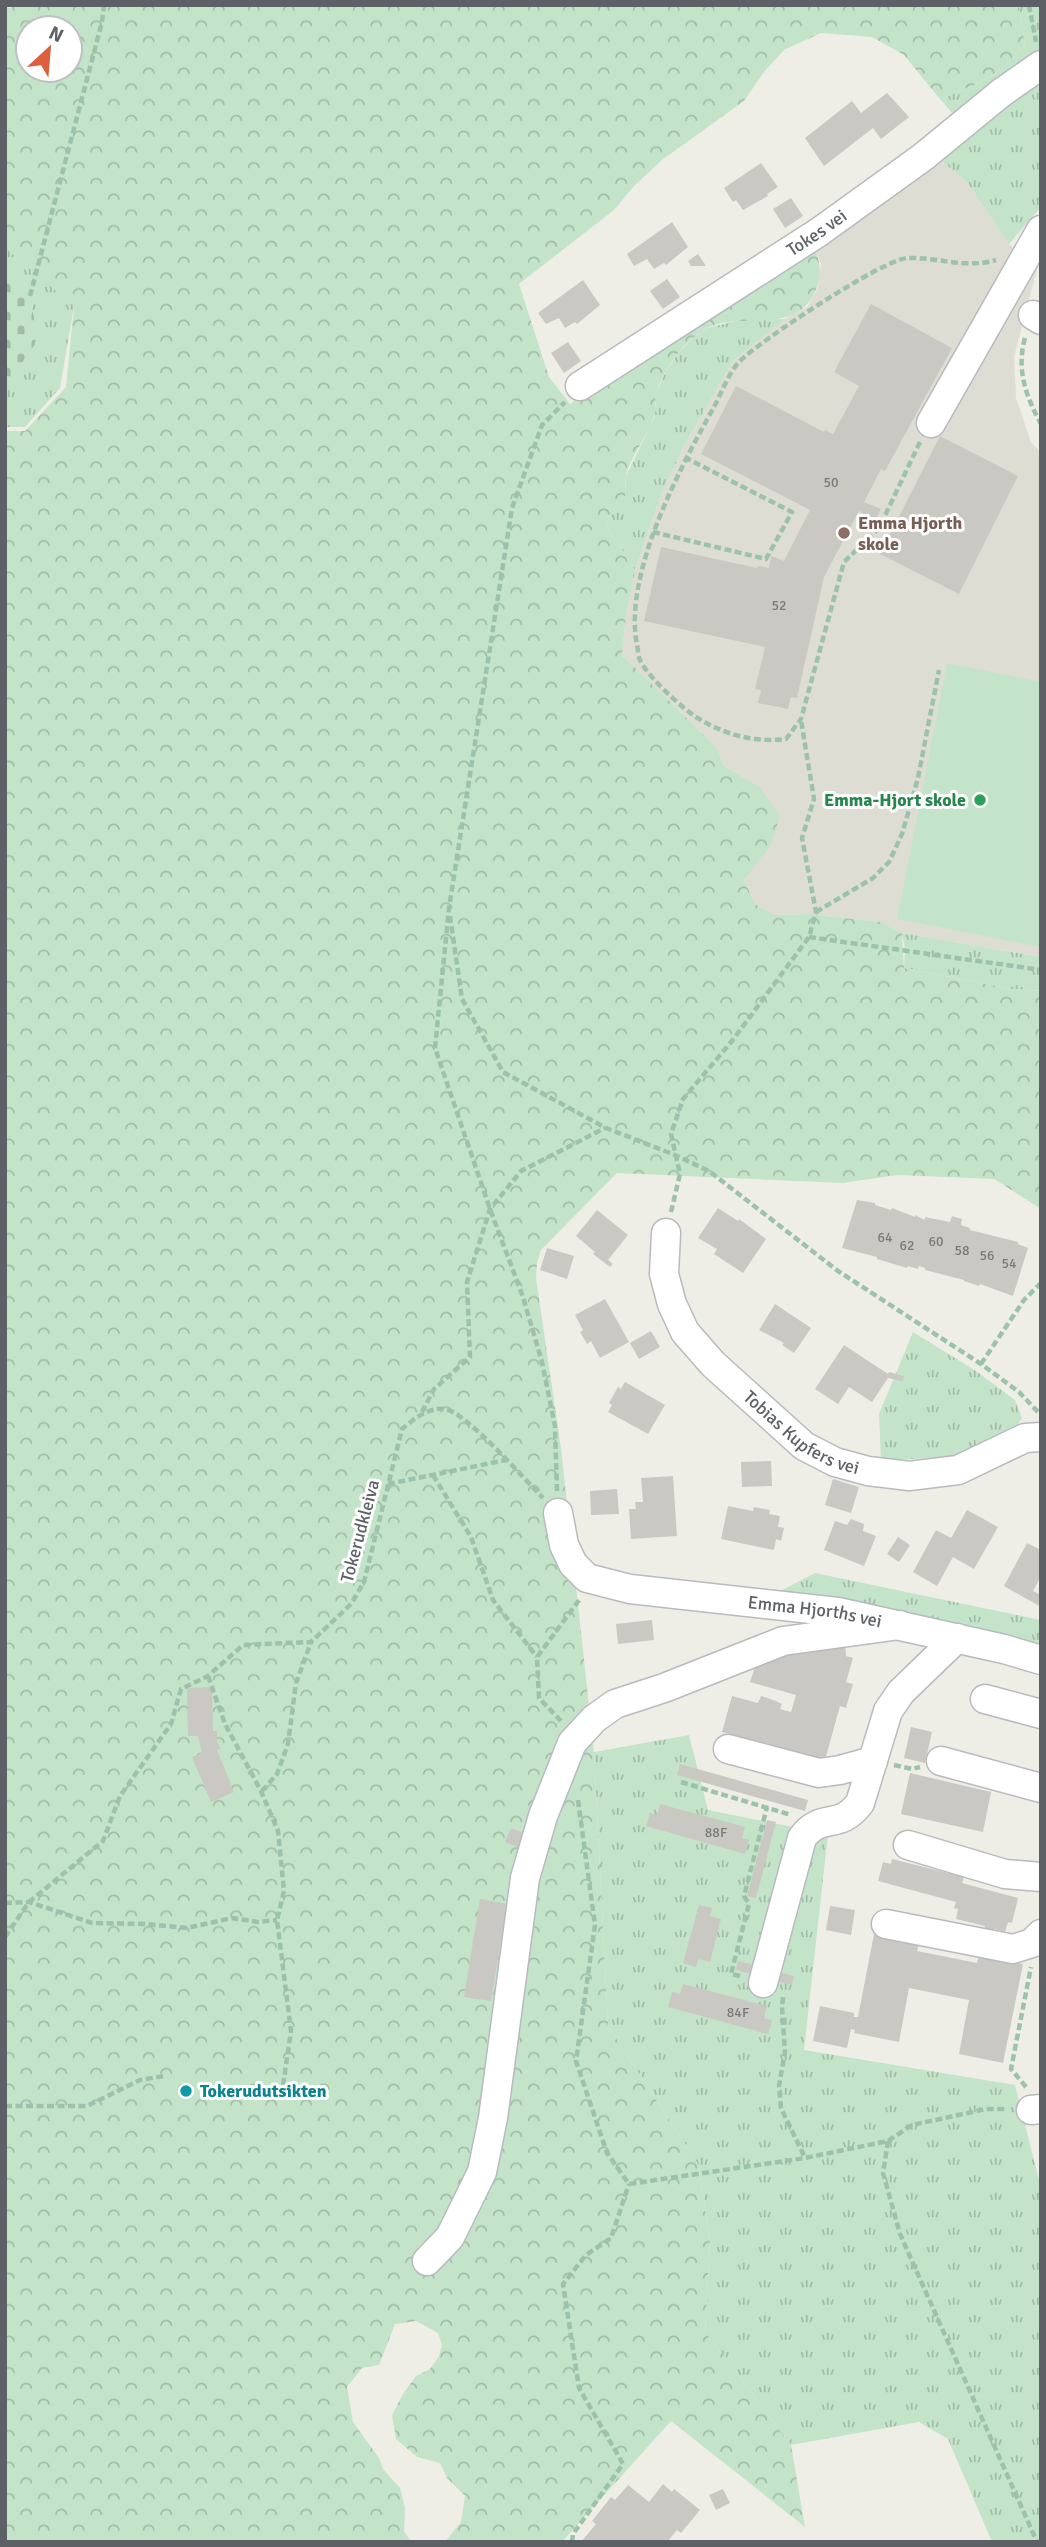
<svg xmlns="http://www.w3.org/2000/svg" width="1046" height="2547" font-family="Signika,sans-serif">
	<defs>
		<pattern id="grass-tufts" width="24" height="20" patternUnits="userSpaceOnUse" patternTransform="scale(1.75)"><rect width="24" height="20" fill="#c4e4c9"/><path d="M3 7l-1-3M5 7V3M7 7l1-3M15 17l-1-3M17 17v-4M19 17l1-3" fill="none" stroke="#a2bca7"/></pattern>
		<pattern id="forest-crowns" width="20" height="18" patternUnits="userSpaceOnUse" patternTransform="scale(1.75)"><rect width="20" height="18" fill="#c4e4c9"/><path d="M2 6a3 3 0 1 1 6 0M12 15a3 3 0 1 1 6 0" fill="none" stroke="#a2bca7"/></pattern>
		<pattern id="cemetery-stones" width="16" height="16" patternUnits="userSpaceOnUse" patternTransform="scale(1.75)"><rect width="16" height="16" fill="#c4e4c9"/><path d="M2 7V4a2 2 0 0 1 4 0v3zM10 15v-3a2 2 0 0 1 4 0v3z" fill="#a2bca7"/></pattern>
	</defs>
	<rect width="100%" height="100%" fill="#efeee6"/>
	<path fill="#deddd4" d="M938 158 966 181 1009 244 1037 269 1014 357 1016 398 1031 442 1041 452V957L902 933 881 922 808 914 775 915 755 904 744 880 752 867 760 787 724 766 717 748 622 655 626 616 635 570 661 495 684 446 733 361 785 319 807 307 818 288 821 264 814 246Z"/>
	<g fill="url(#grass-tufts)">
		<path d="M1019 5H1041V56L959 121 940 99C980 83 996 78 1025 45Z"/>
		<path d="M1041 77V207L1009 244 966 181 938 158Z"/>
		<path d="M5 229 74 306 60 388 25 427H5Z"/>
		<path d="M785 319 733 361 684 446 661 495 635 570 606 525 615 507 625 496 626 476 655 416 656 393 667 369 680 351 694 337 708 328 739 320Z"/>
		<path d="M902 933 1041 957V991L1012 989 904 968 905 950Z"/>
		<path d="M913 1332 976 1371 1015 1400 1022 1418 1009 1437 958 1456 881 1461 879 1414Z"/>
		<path d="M815 1573 1041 1620V1657L767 1598Z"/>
		<path d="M689 1735 708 1810 828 1834 804 2050 1015 2085 1041 2188V2542H992L948 2439 919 2422 791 2445 705 2332 710 2241 698 2164 608 2026 594 1752Z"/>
	</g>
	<path fill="url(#forest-crowns)" fill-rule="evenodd" d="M12 5H1019L1025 45C996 78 980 83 940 99L904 55 872 37 821 33 784 50 764 72 744 101 662 160 634 186 614 210 519 284 549 377 570 404 610 374 814 246C821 264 823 279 813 296 790 336 740 310 706 329 684 341 665 367 657 391 654 399 657 409 654 417 647 437 632 454 626 475 625 482 626 490 625 496L615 507 606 525 635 570 626 616 622 655 717 748 724 766 760 787 780 816 771 845 744 880 755 904 775 915 808 914 881 922 902 933 904 968 1012 989 1041 991V1209L994 1179 897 1175 843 1183 617 1173 541 1250 537 1263 536 1278 561 1448 594 1752 608 2026 698 2164 710 2241 705 2332 791 2445 805 2527 671 2421 562 2542H445L461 2522 465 2496 447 2478 440 2463 417 2457 396 2439 392 2415 403 2394 416 2376 430 2369 439 2356 442 2345 438 2333 416 2321 395 2324 379 2365 362 2368 347 2387 353 2422 379 2458 383 2469 400 2488 405 2508 404 2531 411 2542H5V431H25L66 387 74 306 5 248V7L11 8ZM28 28H70V70H28Z"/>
	<path fill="url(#cemetery-stones)" d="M5 279 30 296 34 318 35 344 5 387Z"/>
	<path fill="#c4e4c9" d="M947 663 1041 682V947L897 919Z"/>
	<g fill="#cac8c2">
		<path d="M887 93 909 117 881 139 873 128 824 166 805 138 852 101 861 113Z"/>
		<path d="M761 163 778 187 767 194 768 196 743 210 736 200 733 202 724 188Z"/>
		<path d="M791 198 803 216 785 228 773 209Z"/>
		<path d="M672 222 688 247 666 265 664 263 654 269 647 259 634 266 627 254Z"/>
		<path d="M698 254 706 266H691L688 261Z"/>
		<path d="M667 279 680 297 663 309 650 291Z"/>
		<path d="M583 280 600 305 577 324 575 322 565 328 559 318 546 324 538 313Z"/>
		<path d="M871 304 952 348 885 471 881 469 864 502 881 509 875 521 859 511 824 577 797 698 791 697 788 709 758 703 761 690 755 689 765 647 644 621 661 547 757 568 758 566 769 568 771 556 784 561 810 510 701 454 736 386 824 432 825 430 833 434 859 386 834 372Z"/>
		<path d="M568 342 581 361 564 373 551 353Z"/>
		<path d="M940 436 1018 476 959 594 880 554Z"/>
		<path d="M857 1200 875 1203V1205L891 1210 892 1208 915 1217V1215L925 1220V1217L950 1222 952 1216 962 1219 961 1225 970 1228V1230L1018 1242V1244L1028 1248 1013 1296 980 1284 979 1286 964 1281V1280L925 1270V1268L919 1266 918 1269 908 1266 907 1268 877 1259V1257L842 1248Z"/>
		<path d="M718 1208 738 1221 739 1219 766 1239 743 1273 714 1254 717 1249 698 1238Z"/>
		<path d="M597 1210 628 1235 608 1260 613 1264 610 1267 593 1254 595 1252 576 1236Z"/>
		<path d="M547 1248 574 1256 567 1279 540 1270Z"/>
		<path d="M605 1299 629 1342 600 1358 591 1341 587 1344 580 1332 583 1330 575 1315Z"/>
		<path d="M775 1304 811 1328 794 1353 782 1345 784 1343 759 1330Z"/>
		<path d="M651 1331 660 1347 639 1359 630 1343Z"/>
		<path d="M844 1345 888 1374 889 1372 904 1376 903 1381 888 1378 872 1402 849 1387 838 1404 815 1389Z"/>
		<path d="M625 1382 665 1405 648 1434 608 1412 612 1405 609 1403 618 1387 621 1389Z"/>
		<path d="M771 1461 772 1486 742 1487 741 1462Z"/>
		<path d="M673 1476 677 1536 631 1539 629 1509H636L635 1502H643L641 1478Z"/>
		<path d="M833 1479 859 1487 851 1513 825 1505Z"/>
		<path d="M617 1489 619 1514 591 1515 590 1491Z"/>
		<path d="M728 1506 753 1511 754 1507 770 1510 769 1514 780 1516 778 1527 784 1528 781 1541 776 1539 774 1550 721 1539Z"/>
		<path d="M967 1510 998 1527 974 1569 953 1557 937 1586 913 1572 936 1530 951 1538Z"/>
		<path d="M851 1519 864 1524 863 1531 876 1536 864 1566 824 1550 835 1521 847 1525Z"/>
		<path d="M898 1537 910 1545 899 1562 887 1554Z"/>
		<path d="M1027 1543 1041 1550V1576L1033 1591 1041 1595V1607L1004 1586Z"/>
		<path d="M652 1620 654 1640 618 1644 616 1624Z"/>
		<path d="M845 1640 846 1656 853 1658 846 1682 853 1684 846 1708 840 1706 825 1760 722 1732 732 1696 758 1703 761 1696 776 1701 782 1704 780 1709 791 1712 796 1695 750 1682 757 1660Z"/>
		<path d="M212 1687 213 1731H217V1741L221 1749 217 1750 234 1792 211 1802 192 1757 202 1753 198 1736H188L187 1688Z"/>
		<path d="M911 1727 932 1732 925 1763 904 1758Z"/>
		<path d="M680 1764 808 1800 805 1811 677 1775Z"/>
		<path d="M910 1773 991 1792 983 1832 901 1814Z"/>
		<path d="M660 1804 745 1827 742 1838 749 1840 745 1854 646 1826 650 1813 657 1815Z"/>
		<path d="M767 1820 776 1822 756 1898 747 1896Z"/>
		<path d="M511 1828 524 1833 518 1847 505 1842Z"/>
		<path d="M892 1859 964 1877 962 1883 1018 1898 1012 1923 1008 1922 1005 1932 995 1929 994 1932 984 1930 985 1926 956 1919 958 1909 954 1908 956 1902 878 1881 883 1862 891 1864Z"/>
		<path d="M480 1899 507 1904 491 2001 464 1997Z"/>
		<path d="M699 1905 712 1908 710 1916 721 1919 710 1962 698 1959 696 1967 683 1963Z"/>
		<path d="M830 1906 855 1910 851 1935 826 1930Z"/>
		<path d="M874 1934 919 1943 917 1951 977 1963 979 1956 1023 1964 1003 2063 959 2054 969 2000 909 1988 899 2042 854 2033 855 2030 851 2029 847 2048 813 2041 820 2006 854 2013V2017H858Z"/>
		<path d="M738 1961 761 1967 759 1976 736 1970Z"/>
		<path d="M771 1970 794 1976 792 1985 769 1979Z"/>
		<path d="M683 1984 767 2006 764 2018 772 2020 768 2034 668 2007 672 1992 680 1994Z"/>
		<path d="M663 2484 672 2492 674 2489 700 2510 681 2533 677 2530 667 2542H581L596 2524 592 2521 611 2497 615 2500 628 2485 649 2502Z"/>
		<path d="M723 2489 730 2503 716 2510 709 2495Z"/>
	</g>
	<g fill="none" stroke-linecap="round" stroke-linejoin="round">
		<g stroke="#b8babe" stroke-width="31">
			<g id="minor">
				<path d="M1033 315 1041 320"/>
				<path id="s1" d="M580 386 819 232 923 157 1001 93 1041 65"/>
				<path d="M931 423 1041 230"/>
				<path id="s2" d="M666 1233 664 1274 672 1304 685 1332 713 1364 804 1446 835 1462 868 1471 909 1476 958 1470 1025 1438 1041 1437"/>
				<path id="s3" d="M558 1513 564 1545 573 1564 587 1578 630 1589 838 1612 1004 1649 1041 1660"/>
				<path d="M985 1699 1041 1714"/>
				<path d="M728 1749 819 1773 840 1770 873 1761"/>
				<path d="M941 1761 1041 1788"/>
				<path d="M908 1845 1005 1874 1041 1877"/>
				<path d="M886 1924 1013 1949 1032 1943 1041 1934"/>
				<path d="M763 1983 802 1838C822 1811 838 1832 860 1803L888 1711 901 1692 957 1638"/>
				<path d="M1031 2110 1041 2109"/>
				<path d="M427 2261 450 2237 482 2172 493 2118 525 1878 543 1816 572 1743 594 1719 615 1704 664 1688 783 1641 900 1625"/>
			</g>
		</g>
		<g stroke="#9cc2ac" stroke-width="4.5" stroke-dasharray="7 3.5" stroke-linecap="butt">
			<path d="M1029 5 1036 42"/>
			<path d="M30 296 102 22 104 5"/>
			<path d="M1025 338C1016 369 1026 397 1041 424"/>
			<path d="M920 442 879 528 844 562 801 719 786 739C753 743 723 734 696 717 681 707 647 676 640 660 638 656 638 649 637 645 623 574 680 468 714 407 722 392 729 372 740 361 761 340 882 260 907 258 937 257 967 269 996 260"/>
			<path d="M653 532 766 559 792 512 686 458"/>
			<path d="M816 912 873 878 889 862 902 834 918 778 939 670"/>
			<path d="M450 916 462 999 503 1072 606 1128 675 1155 709 1171 838 1271 981 1364 1019 1392 1039 1413"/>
			<path d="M809 937 1041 970"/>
			<path d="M671 1212 680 1174 671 1134 683 1099 732 1041 809 937 816 912 802 838 814 799 801 720"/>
			<path d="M981 1364 1024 1300 1041 1283"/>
			<path d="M422 1412 434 1389 470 1357 467 1282 490 1209 521 1171 605 1128"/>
			<path d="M433 1475 471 1537 493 1600 537 1657"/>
			<path d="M388 1484 506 1460"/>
			<path d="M557 1491 555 1426 542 1362 523 1297 490 1209 435 1048 449 908 512 508 542 425 565 402"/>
			<path d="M208 1676 225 1724 261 1791 278 1831 284 1891 277 1920 291 2031 281 2099"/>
			<path d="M561 1721 539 1698 537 1657 580 1599"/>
			<path d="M894 1765 912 1769 920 1767"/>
			<path d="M681 1782 791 1815"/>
			<path d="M262 1791 277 1774 288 1744 296 1683 311 1642"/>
			<path d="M578 1800 595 1925 576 2061 607 2153 629 2184 805 2158 888 2141 912 2125 986 2109H1006"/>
			<path d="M5 1903 29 1902 92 1923 145 1924 187 1928 232 1918 258 1922 277 1920"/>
			<path d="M5 1937 29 1902 103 1841 120 1796 171 1724 181 1689 208 1676 243 1645 311 1642 351 1604 364 1582 402 1429C414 1419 428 1407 445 1409 466 1412 525 1480 543 1498"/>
			<path d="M740 1976 731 1974 749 1904 744 1896 767 1807"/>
			<path d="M783 1997 782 2007 785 2052 779 2086 781 2108 805 2158"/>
			<path d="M1026 2087 1011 2069 1031 1967"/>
			<path d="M5 2106H87L140 2080 164 2076"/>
			<path d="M888 2141 883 2173 900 2234 1037 2542"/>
			<path d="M572 2542 573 2534 623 2464 579 2388 563 2284 586 2255 611 2238 629 2184"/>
		</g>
		<use href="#minor" stroke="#fff" stroke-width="28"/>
	</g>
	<circle fill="#8d6e63" stroke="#fff" stroke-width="2.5" cx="844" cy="533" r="7"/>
	<circle fill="#2e9e5b" stroke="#fff" stroke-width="2.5" cx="980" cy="800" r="7"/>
	<circle fill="#0f9aa8" stroke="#fff" stroke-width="2.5" cx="186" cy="2091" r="7"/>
	<g text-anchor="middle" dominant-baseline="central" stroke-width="6" stroke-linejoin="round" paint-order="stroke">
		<g font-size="14" fill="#787a7c">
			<text x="831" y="482">50</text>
			<text x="779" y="605">52</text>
			<text x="885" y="1237">64</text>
			<text x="936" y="1241">60</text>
			<text x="907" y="1245">62</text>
			<text x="962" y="1250">58</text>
			<text x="987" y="1255">56</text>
			<text x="1009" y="1263">54</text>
			<text x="716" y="1832">88F</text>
			<text x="738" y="2012">84F</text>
		</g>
		<g font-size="18" fill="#5d6065" stroke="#fff">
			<text stroke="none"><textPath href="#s1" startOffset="282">Tokes vei</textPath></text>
			<text stroke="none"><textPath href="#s2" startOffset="259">Tobias Kupfers vei</textPath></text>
			<text transform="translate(360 1531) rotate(-75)">Tokerudkleiva</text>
			<text stroke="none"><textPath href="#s3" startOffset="304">Emma Hjorths vei</textPath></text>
		</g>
		<g font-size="18" font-weight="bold" fill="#785e54" stroke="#fff" text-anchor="start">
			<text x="858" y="523">Emma Hjorth<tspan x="858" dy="21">skole</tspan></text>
		</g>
		<g font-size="18" font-weight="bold" fill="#27864d" stroke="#fff" text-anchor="end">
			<text x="966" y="800">Emma-Hjort skole</text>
		</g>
		<g font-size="18" font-weight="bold" fill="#0d838f" stroke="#fff" text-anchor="start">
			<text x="200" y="2091">Tokerudutsikten</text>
		</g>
	</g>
	<rect width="1046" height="2547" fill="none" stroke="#5d6065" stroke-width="14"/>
	<g transform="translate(49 49) rotate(26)"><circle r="33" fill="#ffffff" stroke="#bebfc1" stroke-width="2"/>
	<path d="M0-5L12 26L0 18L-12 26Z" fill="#dd603d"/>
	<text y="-10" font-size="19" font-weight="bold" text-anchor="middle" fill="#5d6065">N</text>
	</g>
</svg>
